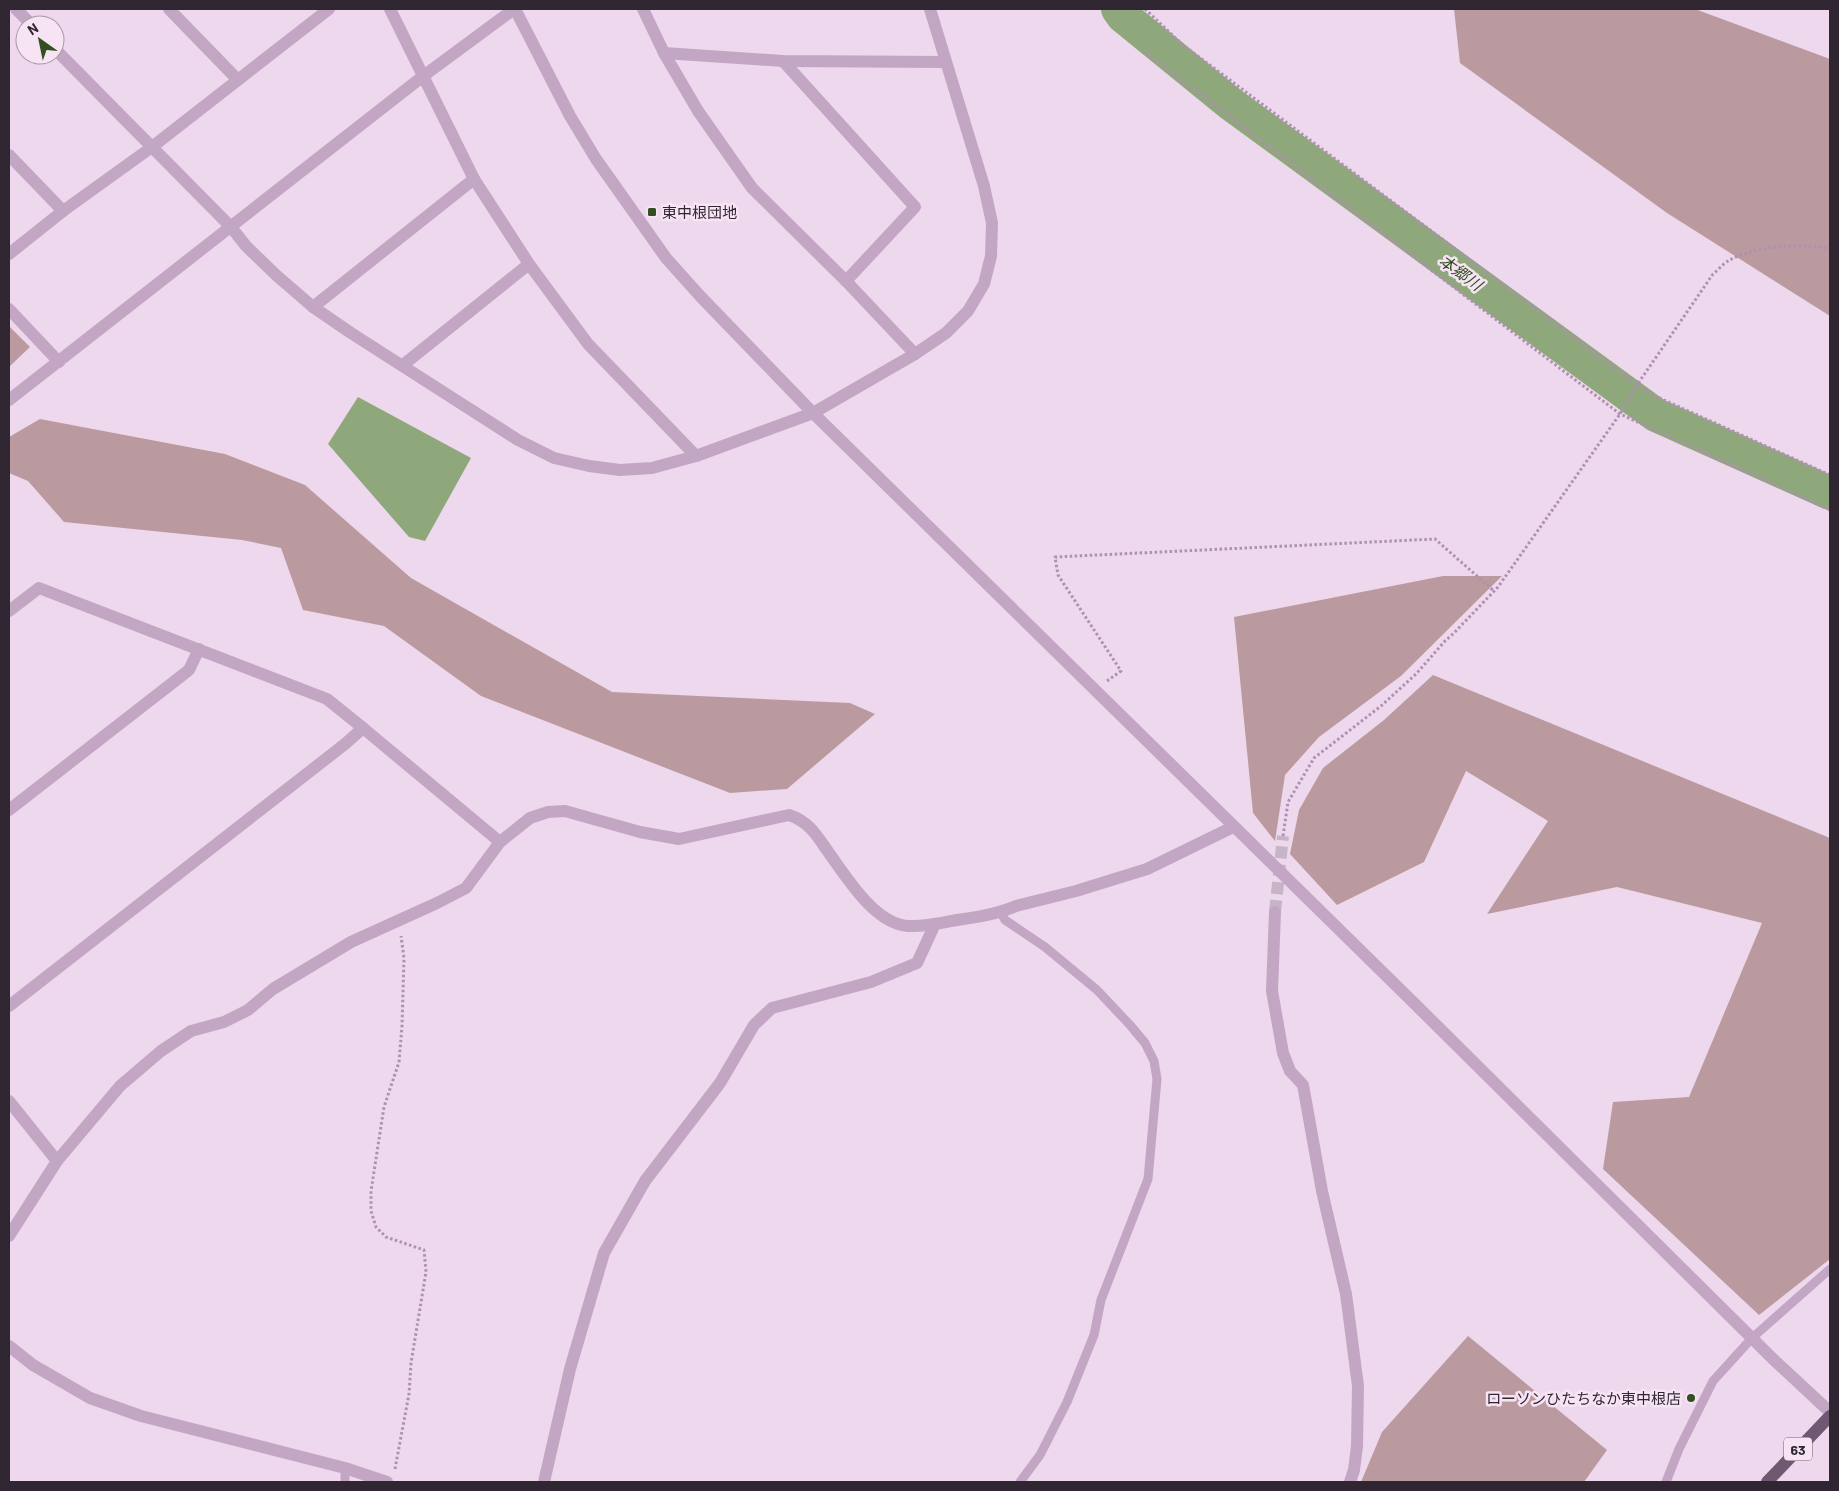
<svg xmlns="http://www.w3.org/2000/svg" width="1839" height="1491" font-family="Barlow,'Noto Sans JP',sans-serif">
	<rect width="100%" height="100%" fill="#eed8ed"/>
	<g fill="#bb9a9f">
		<path d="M1454 9H1695L1830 59V316L1667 213 1460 63Z"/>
		<path d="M9 326 30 347 9 367Z"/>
		<path d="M40 419 225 454 305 485 411 578 612 692 850 703 875 714 787 789 730 793 481 696 384 626 303 610 281 548 242 540 64 522 28 481 9 473V437Z"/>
		<path d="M1443 576H1502L1401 676 1319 737 1285 775 1275 841 1253 813 1234 617Z"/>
		<path d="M1433 675 1830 838V1259L1759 1315 1603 1169 1613 1102 1689 1097 1762 923 1617 887 1487 914 1548 821 1466 771 1424 862 1337 905 1290 854 1299 810 1323 768 1384 720Z"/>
		<path d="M1468 1336 1607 1450 1584 1482H1361L1382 1432Z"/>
	</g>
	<path fill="#8fa87b" d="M358 397 471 458 425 541 409 537 328 444Z"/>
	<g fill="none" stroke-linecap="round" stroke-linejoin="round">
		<path stroke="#8fa87b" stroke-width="34" d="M1118 9 1123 16 1231 104 1656 415 1830 493"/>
		<path stroke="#c8b4c7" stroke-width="12" stroke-dasharray="12 6" stroke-linecap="butt" d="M1275 912 1283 836"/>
		<g stroke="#ae90b0" stroke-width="3" stroke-dasharray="2.5 2.5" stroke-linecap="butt">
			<path d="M1145 9 1183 45 1637 385 1653 395 1830 475"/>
			<path d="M1145 52 1620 414 1830 510"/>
			<path d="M1107 681 1121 671 1058 575 1055 557 1435 539 1494 591"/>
			<path d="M1283 836 1288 802 1314 758 1381 706 1416 674 1445 641 1454 633 1498 587 1620 414 1637 385 1713 274C1718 270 1723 264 1728 261 1754 246 1801 242 1830 249"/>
			<path d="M395 1469 409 1394 411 1363 426 1272 424 1250 386 1237 376 1227 371 1211V1191L384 1107 399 1062 402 1026 404 958 401 936"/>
		</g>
		<g stroke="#c3a6c4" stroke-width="9">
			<path d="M1001 913 1005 920 1045 947 1097 990 1130 1025 1145 1043 1154 1061 1157 1079 1148 1179 1101 1300 1094 1335 1067 1402 1040 1455 1020 1482"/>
			<path d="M345 1482V1468"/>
			<path d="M1666 1482 1679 1449 1713 1381 1752 1338 1830 1269"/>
		</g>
		<g stroke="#c3a6c4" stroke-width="12">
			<path d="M169 9 237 79"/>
			<path d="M390 9 474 179 529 264 588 344 696 456"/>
			<path d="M643 9 664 53 698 111 752 188 846 281 915 354"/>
			<path d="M664 53 783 61 945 62"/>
			<path d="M783 61 915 207 846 281"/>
			<path d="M9 155 63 211"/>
			<path d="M9 254 63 211 152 147 329 9"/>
			<path d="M313 307 474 179"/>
			<path d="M403 365 529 264"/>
			<path d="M9 611 39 588 327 699 363 728"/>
			<path d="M9 810 189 670 199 649"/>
			<path d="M1275 912 1272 991 1283 1053 1290 1071 1303 1085 1322 1191 1346 1294 1358 1386 1357 1446 1354 1470 1350 1482"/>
			<path d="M9 1006 345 744 363 728 500 842"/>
			<path d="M9 1101 57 1161"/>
			<path d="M9 1236 57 1161 120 1086 161 1051 191 1031 224 1022 248 1010 273 989 351 942 437 903 466 888 500 842 530 818 548 812 565 811 640 832 679 839 789 815C810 822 817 836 829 853 847 878 875 924 908 926 924 927 942 923 957 920 978 917 997 914 1016 906L1076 891 1147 869 1233 827"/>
			<path d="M544 1482 570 1369 604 1253 645 1181 720 1083 754 1025 772 1008 871 982 917 963 935 924"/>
		</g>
		<g stroke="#c3a6c4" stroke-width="12">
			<path d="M16 9 32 25"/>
			<path d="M515 9 570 116 596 159 666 258 701 297 813 413 1417 1006 1773 1359 1830 1412"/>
			<path d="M55 49 231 227 246 246 276 275 313 307 351 333 518 440 554 458 589 466 620 470 652 468 696 456 813 413 915 354 946 333 968 311 984 284 991 256 992 223 984 186 930 9"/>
			<path d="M9 309 59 362"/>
			<path d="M9 400 422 77 514 9"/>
			<path d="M9 1346 33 1365 90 1398 141 1416 345 1468 387 1482"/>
		</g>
		<path stroke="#6e5872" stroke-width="12" d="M1767 1482 1830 1416"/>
	</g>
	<g fill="#334e20" stroke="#f6e4f5" stroke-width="2">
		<rect x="647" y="207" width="10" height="10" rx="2.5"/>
		<circle cx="1691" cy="1398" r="5"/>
	</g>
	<g text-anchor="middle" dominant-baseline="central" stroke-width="5" stroke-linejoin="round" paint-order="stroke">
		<rect fill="#f6e4f5" stroke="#6b5f6c" stroke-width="1" x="1784" y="1437.5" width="28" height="23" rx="4"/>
		<g font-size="14" font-weight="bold" fill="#2f2631">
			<text x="1798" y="1449">63</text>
		</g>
		<g font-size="15" fill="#2f2631" stroke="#f6e4f5" text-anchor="start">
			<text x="662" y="212">東中根団地</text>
			<text x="1681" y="1398" text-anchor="end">ローソンひたちなか東中根店</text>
		</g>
		<g font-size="16" font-style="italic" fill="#334e20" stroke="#f6e4f5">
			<text transform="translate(1461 272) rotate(36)">本郷川</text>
		</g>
	</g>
	<rect width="1839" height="1491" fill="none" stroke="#2f2631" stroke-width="20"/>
	<g transform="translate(40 40) rotate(327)"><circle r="24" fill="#f6e4f5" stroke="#a698a7"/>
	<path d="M0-4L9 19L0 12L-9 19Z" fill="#334e20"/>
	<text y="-8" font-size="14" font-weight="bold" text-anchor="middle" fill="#2f2631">N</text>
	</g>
</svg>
